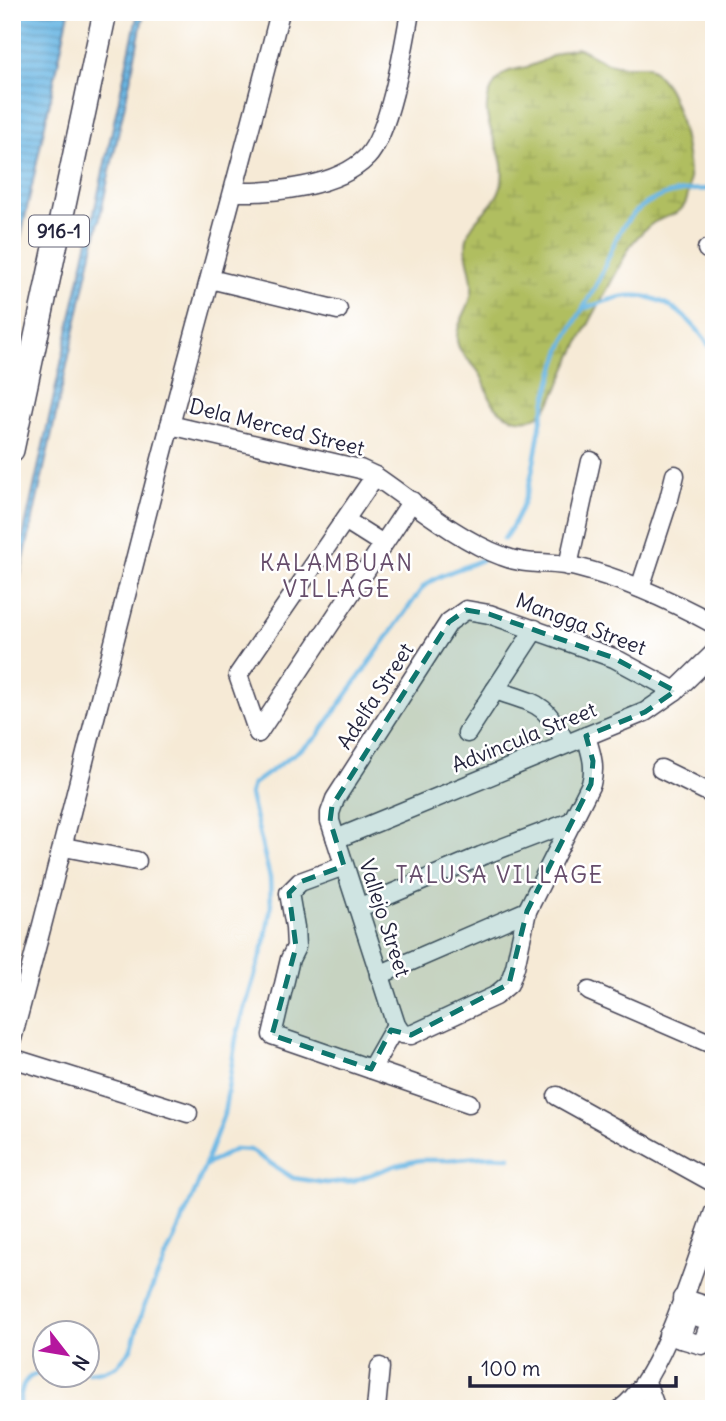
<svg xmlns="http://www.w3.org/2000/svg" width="726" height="1421" font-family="Delius,sans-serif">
	<defs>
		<pattern id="wetland-marsh" width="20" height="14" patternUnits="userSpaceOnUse" patternTransform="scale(1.75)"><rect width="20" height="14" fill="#b0be60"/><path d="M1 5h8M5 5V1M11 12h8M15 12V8" fill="none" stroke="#97a354"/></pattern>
		<pattern id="water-rules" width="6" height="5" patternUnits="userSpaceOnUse" patternTransform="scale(1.75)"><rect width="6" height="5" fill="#6bb7e4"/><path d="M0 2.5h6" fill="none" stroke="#5894ba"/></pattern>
	</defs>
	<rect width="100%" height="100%" fill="#fff"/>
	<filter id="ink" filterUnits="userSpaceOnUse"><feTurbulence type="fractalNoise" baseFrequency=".0143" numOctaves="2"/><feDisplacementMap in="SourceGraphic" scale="14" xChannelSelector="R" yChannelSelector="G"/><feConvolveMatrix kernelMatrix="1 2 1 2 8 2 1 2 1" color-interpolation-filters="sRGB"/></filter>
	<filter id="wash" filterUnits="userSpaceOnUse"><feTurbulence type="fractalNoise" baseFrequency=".00686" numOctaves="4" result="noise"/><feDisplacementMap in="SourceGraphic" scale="28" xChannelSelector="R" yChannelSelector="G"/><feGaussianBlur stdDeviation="1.57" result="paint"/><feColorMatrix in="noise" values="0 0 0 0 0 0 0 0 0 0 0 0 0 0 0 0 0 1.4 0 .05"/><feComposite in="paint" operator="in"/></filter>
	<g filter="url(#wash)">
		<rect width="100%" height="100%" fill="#f6ead6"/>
		<path fill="url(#wetland-marsh)" stroke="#69704e" stroke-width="2" d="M579 48 607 63 621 66H648C655 72 662 79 667 87 680 107 697 181 685 204 679 216 664 216 653 223 643 230 637 237 630 246 611 284 589 321 571 359 563 374 554 405 540 414 523 426 501 417 491 400 486 391 485 379 478 371 471 361 459 354 457 341 455 323 471 308 472 291 474 273 463 256 467 238 471 217 495 209 501 186 511 148 471 122 494 85 496 81 501 76 505 73 512 69 522 69 530 66 550 60 555 50 579 48Z"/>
		<g fill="url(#water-rules)" stroke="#466c90" stroke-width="2">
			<path d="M12 12H69L12 279Z"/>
			<path d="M138 12H144L130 81 12 613V587Z"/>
		</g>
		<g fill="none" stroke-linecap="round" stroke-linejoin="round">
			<g stroke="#6bb7e4" stroke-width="4.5">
				<path d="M585 308C599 304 614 297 627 296 666 292 696 323 714 353"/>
				<path d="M504 539C534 497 533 459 543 412 548 392 554 370 561 350 571 325 588 303 599 279 606 265 611 249 618 235 639 196 673 189 714 189"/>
				<path d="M206 1165 236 1149 250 1150 293 1178 326 1183 353 1181 397 1165 420 1160H447L490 1156 510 1157"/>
				<path d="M88 1373 105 1371 117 1366 131 1349 144 1306 194 1194 224 1114 236 1038 265 941 271 906 270 878 250 795 253 784 316 738 423 587C442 571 466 569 487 557"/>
				<path d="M19 1409C21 1388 21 1375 46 1372"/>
			</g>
		</g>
	</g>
	<g filter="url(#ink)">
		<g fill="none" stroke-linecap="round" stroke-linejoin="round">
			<g stroke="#424052" stroke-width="21">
				<g id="minor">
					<path d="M234 192C273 193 338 187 367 157 390 133 404 46 410 12"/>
					<path d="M707 249 714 250"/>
					<path d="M210 279 338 310"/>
					<path d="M170 425 360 469 375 476C413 502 459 540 502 556 526 566 551 561 576 567 624 579 670 600 714 624"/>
					<path d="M345 520 383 544"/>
					<path d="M568 566 591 461"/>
					<path d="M640 588 669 499 675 475"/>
					<path d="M495 690C539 705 544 701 566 744"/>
					<path d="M258 733 238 675 375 476"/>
					<path d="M258 733 412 501"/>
					<path d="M467 733 535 629"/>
					<path d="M586 736C591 753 596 766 591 784L527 911 515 967 509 984 495 996 411 1035 402 1034 396 1025 330 821V813L335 799 449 622 466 610 489 614 614 658 675 691"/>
					<path d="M661 769 714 795"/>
					<path d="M336 839 645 712 675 691 714 653"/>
					<path d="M64 847 137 861"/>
					<path d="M344 866 300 882 289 893 295 927 296 947 290 959 272 1035 469 1103"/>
					<path d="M358 908 481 856 573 821"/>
					<path d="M379 975 527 911"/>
					<path d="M589 991 714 1045"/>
					<path d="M12 1039C67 835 116 629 170 425 207 287 245 150 280 12"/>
					<path d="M12 1058 188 1113"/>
					<path d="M371 1069 396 1025"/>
					<path d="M557 1096 714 1183"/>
					<path d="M682 1298 714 1308"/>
					<path d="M668 1335 702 1345 714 1311"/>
					<path d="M680 1339 689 1314 710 1321"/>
					<path d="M646 1382 656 1409"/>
					<path d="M376 1409 380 1367"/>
					<path d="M621 1409C663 1378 695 1263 714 1212"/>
				</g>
			</g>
			<g stroke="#424052" stroke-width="26">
				<path id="major" d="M12 450 105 12"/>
			</g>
			<use href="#minor" stroke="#fff" stroke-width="18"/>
			<use href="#major" stroke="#fff" stroke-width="23"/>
		</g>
	</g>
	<path fill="#0f766e" fill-opacity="0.2" stroke="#0f766e" stroke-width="5" stroke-dasharray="14 9" stroke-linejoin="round" d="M466 610 489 614 614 658 675 691 645 712 586 736 593 761 591 784 527 911 509 984 411 1035 391 1030 371 1069 272 1035 296 947 289 893 300 882 344 866 330 821 332 806 449 622Z"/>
	<g text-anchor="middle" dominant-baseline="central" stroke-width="5" stroke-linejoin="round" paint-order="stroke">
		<rect fill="#fff" stroke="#646476" stroke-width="2" x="29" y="215.5" width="60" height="31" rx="5"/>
		<g font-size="19" font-weight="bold" fill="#22223b">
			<text x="59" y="231">916-1</text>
		</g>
		<g font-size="21" fill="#22223b" stroke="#fff">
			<text transform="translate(277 427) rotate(14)">Dela Merced Street</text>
			<text transform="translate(581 624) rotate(21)">Mangga Street</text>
			<text transform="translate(375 696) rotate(-57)">Adelfa Street</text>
			<text transform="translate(524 737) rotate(-22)">Advincula Street</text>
			<text transform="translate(385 918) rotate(72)">Vallejo Street</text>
		</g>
		<g font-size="23" letter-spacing="2" fill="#664d6b" stroke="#fff">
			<text x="337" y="562">KALAMBUAN<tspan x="337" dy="26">VILLAGE</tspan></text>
			<text x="500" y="874">TALUSA VILLAGE</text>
		</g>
	</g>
	<rect width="726" height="1421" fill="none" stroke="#fff" stroke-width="42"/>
	<g transform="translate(66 1354) rotate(121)"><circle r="33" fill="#ffffff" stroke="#a7a7b1" stroke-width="2"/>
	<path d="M0-5L12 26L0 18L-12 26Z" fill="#b5179e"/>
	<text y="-10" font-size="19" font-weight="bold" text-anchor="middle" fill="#22223b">N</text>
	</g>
	<path d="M470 1376v10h206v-10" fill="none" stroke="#22223b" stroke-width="3.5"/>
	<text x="481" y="1376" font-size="21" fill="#22223b" stroke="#ffffff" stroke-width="5" paint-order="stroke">100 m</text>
</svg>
